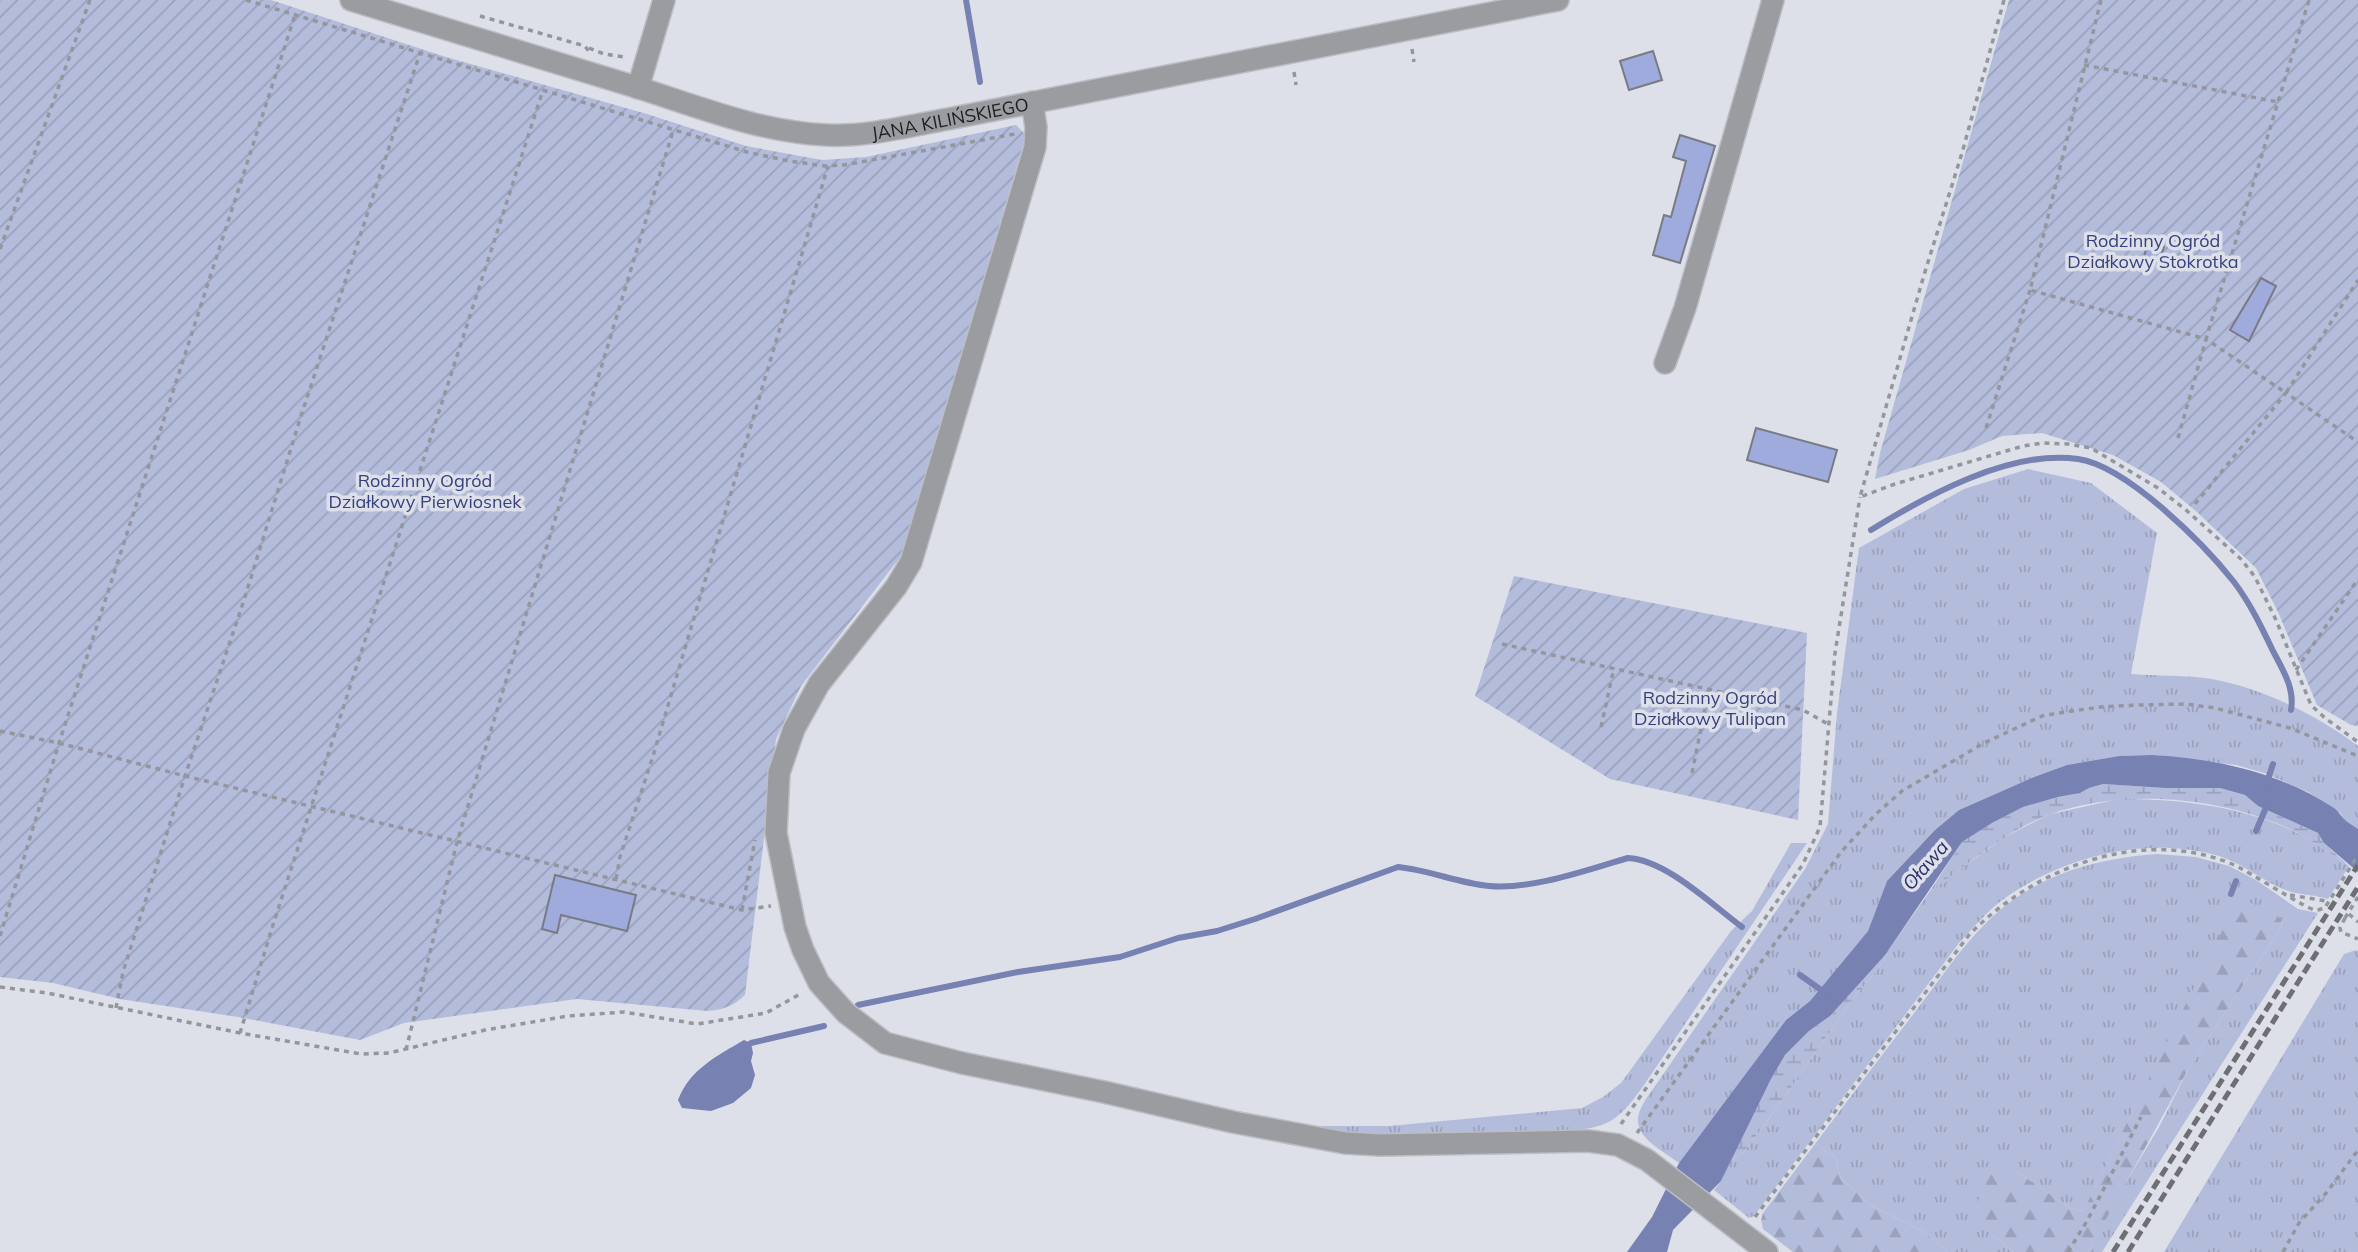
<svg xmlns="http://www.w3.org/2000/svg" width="2358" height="1252" font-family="Mulish,sans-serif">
	<defs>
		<pattern id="grass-tufts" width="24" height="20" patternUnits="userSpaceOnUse" patternTransform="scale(1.75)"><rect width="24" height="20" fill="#b4bcdc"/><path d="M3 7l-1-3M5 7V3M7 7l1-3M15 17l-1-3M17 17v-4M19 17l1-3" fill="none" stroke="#9aa1bc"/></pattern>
		<pattern id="forest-firs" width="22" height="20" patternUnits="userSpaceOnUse" patternTransform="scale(1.75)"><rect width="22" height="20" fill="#b4bcdc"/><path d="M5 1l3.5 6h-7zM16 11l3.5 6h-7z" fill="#9aa1bc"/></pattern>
		<pattern id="wetland-marsh" width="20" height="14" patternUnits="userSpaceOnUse" patternTransform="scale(1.75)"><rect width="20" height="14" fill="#b4bcdc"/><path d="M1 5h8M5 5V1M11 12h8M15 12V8" fill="none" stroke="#9aa1bc"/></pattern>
		<pattern id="garden-furrows" width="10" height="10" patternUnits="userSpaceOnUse" patternTransform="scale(1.75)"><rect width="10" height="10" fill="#b4bcdc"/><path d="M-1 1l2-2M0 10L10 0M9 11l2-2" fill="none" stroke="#9aa1bc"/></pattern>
	</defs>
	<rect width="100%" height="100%" fill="#dde0e9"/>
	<g fill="url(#grass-tufts)">
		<path d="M2028 469 2091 483 2157 533 2131 674C2157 676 2186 675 2212 679 2261 688 2318 715 2358 746V829L2344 820 2341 814 2308 792 2264 773 2236 765 2152 755 2119 756 2067 765 2034 777 1959 810 1935 830 1887 881 1868 931 1810 1001 1786 1020 1679 1163C1665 1152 1635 1138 1638 1117 1640 1106 1649 1095 1655 1086L1805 869 1828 824 1837 713 1859 548 1964 489Z"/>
		<path d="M2119 799C2177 799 2235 805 2289 829 2310 838 2329 853 2349 866L2328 899C2316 895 2303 895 2291 892 2267 885 2245 864 2219 856 2151 836 2073 854 2014 892 1992 905 1976 925 1959 943L1754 1216 1749 1218 1714 1190 1721 1181 1731 1160 1744 1152 1771 1116 1847 1007 1884 961 1889 949 1930 891 2005 837 2038 820 2051 814Z"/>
		<path d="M1791 843H1807L1644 1085C1620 1118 1612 1127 1570 1131L1374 1134H1346L1309 1126H1389L1582 1108 1603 1097 1621 1083 1731 931 1752 911Z"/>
		<path d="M2157 854 2196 857 2229 866 2256 880 2298 909 2318 913 2102 1252H2088L2115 1201 2159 1127 2189 1068 2282 926 2281 918 2262 910 2136 1105 2083 1211 2070 1208 2016 1171 1993 1235 2013 1252H1948L1923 1231 1872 1206 1841 1179 1836 1158 1815 1144C1848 1100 1881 1056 1915 1012 1938 982 1960 948 1988 921 2036 875 2092 859 2157 854Z"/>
		<path d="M2356 950 2358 951V1252H2164L2344 954Z"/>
	</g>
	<g fill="url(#forest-firs)">
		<path d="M2239 897 2281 918 2282 926 2189 1068 2088 1252H2013L1993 1235 1976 1212 1982 1182 1992 1171H2016L2070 1208 2083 1211Z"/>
		<path d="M1815 1144 1836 1158 1841 1179 1872 1206 1923 1231 1948 1252H1793L1763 1229 1761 1220 1763 1213Z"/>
	</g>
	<g fill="url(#wetland-marsh)">
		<path d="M2103 784 2165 788H2220L2245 795 2258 806 2318 833 2324 843 2349 866C2329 853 2311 839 2290 829 2219 797 2125 788 2051 814 2006 830 1969 865 1930 891L1962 842 1992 823 2023 807 2058 797 2080 793 2089 788Z"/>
		<path d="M1889 949 1884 961 1847 1007 1771 1116 1744 1152 1731 1160 1771 1079 1785 1055 1809 1031 1830 1016Z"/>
	</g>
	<g fill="url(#garden-furrows)">
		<path d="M0 0H271L446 57 647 114 746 146 822 160 866 157 1016 125 1026 135 901 556 801 686 776 739 745 995C734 1006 722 1010 707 1011L577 999 404 1023 360 1040 238 1017 120 999 53 983 0 977Z"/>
		<path d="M2009 0H2358V726L2351 725 2317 705 2278 612 2256 568 2197 512 2161 482 2113 455 2042 433 2002 436 1969 450 1875 479 1880 453Z"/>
		<path d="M1514 576 1807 633 1798 820 1610 779 1475 696Z"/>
	</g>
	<g fill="#7781b2">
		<path d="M2152 755C2218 759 2278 772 2334 808 2339 812 2340 815 2345 820 2348 823 2354 826 2358 829V872L2324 843 2318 833 2258 806 2245 795 2220 788H2165L2103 784 2089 788 2080 793 2058 797 2023 807 1992 823 1962 842 1885 955 1830 1016 1809 1031 1785 1055 1771 1079 1721 1181 1673 1230 1667 1252H1627L1652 1217 1679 1163 1786 1020 1810 1001 1868 931 1887 881 1935 830 1959 810 2034 777 2067 765 2119 756Z"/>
		<path d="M744 1040 751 1043 753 1053 751 1061 755 1075 751 1088 733 1103 711 1111 682 1108 678 1100C690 1069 717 1056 744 1040Z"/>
	</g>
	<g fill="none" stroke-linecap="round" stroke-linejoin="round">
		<g stroke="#7781b2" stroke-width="6">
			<path d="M966 0 980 82"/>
			<path d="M1871 530C1926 496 2011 449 2078 459 2127 466 2204 544 2234 582 2250 603 2262 628 2273 651 2283 670 2295 689 2291 710"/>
			<path d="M2267 782 2273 764"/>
			<path d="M2256 831 2268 803"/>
			<path d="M2231 894 2236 881"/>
			<path d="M1800 975 1824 992"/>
			<path d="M858 1005 1018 972 1120 957 1178 938 1217 931 1255 919 1398 867C1429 870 1458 883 1489 886 1532 890 1586 870 1628 858 1666 860 1711 904 1742 927"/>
			<path d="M751 1043 824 1026"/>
		</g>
	</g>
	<g fill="#9fabdd" stroke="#787b83" stroke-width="2">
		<path d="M1653 51 1662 80 1629 90 1620 61Z"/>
		<path d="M1680 135 1715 146 1680 263 1653 255 1664 215 1671 217 1686 161 1673 157Z"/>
		<path d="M2148 242 2164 247 2159 261 2144 257Z"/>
		<path d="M2261 278 2276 286 2249 341 2230 330Z"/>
		<path d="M1756 428 1837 450 1828 482 1747 460Z"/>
		<path d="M555 875 636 895 627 931 561 915 557 933 542 929Z"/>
	</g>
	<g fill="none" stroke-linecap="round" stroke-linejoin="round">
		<g stroke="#babdc5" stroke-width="24">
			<g id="minor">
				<path id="s1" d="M351 0C446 29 541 58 636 87 699 107 760 132 827 135 867 137 909 126 948 119L1558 0"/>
				<path d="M638 88 664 0"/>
				<path d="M1032 102 1036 127 1035 147 911 562 896 587 819 684 794 729 779 773 776 833 795 927 803 950 819 983 846 1013 885 1043 962 1063 1104 1092 1233 1122 1345 1143 1380 1145 1588 1141 1618 1145 1647 1160 1767 1252"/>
				<path d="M1665 363 1685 308 1773 0"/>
			</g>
		</g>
		<g stroke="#94969d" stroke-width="3.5" stroke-dasharray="5 5" stroke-linecap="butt">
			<path d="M246 0 747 152 789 161 825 166 844 165 1015 134"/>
			<path d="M2004 0 1962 153 1924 275 1860 497 1895 484 2023 446 2043 443 2068 444 2091 448 2158 488 2186 510 2241 559 2255 577 2276 620 2311 705 2325 718 2358 742"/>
			<path d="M2101 0 2030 290 2206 339 2309 0"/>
			<path d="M480 16 585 46 590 53"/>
			<path d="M589 48 604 54 625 57"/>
			<path d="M1412 49 1414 62"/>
			<path d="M2084 65 2278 102"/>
			<path d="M1294 72 1296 85"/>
			<path d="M0 249 90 0"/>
			<path d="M1986 428 2030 290"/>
			<path d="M2178 438 2206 339 2286 393 2358 280"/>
			<path d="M2195 504 2286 393 2358 442"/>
			<path d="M1502 644 1803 710 1828 724"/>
			<path d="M2296 670 2358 579"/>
			<path d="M1601 727 1614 668"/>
			<path d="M0 731 59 743 185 776 742 910 771 906"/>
			<path d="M1692 773 1709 689"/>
			<path d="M616 879 620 857 653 756 828 166"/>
			<path d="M2290 895 2326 901"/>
			<path d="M742 910 755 840"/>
			<path d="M2349 914 2358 922"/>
			<path d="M2345 918 2340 928 2341 932 2358 939"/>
			<path d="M0 936 59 743 295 15"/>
			<path d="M0 987 47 993 240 1033 361 1054 389 1053 485 1030 568 1016 624 1012 697 1024 766 1013 802 993"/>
			<path d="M116 1008 123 972 185 776 244 600 301 416 420 53"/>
			<path d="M240 1033 272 928 543 90"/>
			<path d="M406 1050 457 842 673 131"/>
			<path d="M1621 1124 1803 864 1820 827 1835 653 1860 497"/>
			<path d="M1637 1133 1841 852 1876 814 1902 791 1984 743 2042 716 2059 713 2100 707 2138 705 2186 704 2215 708 2290 728 2358 756"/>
			<path d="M1755 1217 1969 935C2034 868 2141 826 2232 864 2247 870 2309 911 2316 910 2320 910 2323 908 2326 906"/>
			<path d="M2068 1252 2087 1221 2141 1117"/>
			<path d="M2283 1252 2299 1223 2327 1192 2358 1150"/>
		</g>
		<use href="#minor" stroke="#9b9ca0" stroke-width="21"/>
		<g stroke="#6d6f75" stroke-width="5" stroke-dasharray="10 5" stroke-linecap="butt">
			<path d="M2113 1252 2358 865"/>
			<path d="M2128 1252 2358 887"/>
		</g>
		<g stroke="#94969d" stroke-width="3.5" stroke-dasharray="5 5" stroke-linecap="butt">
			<path d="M2326 906 2358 855"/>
			<path d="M2345 918 2358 897"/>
		</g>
	</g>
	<g text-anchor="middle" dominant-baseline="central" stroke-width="7" stroke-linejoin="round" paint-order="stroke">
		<g font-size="18" fill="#1c1d21" stroke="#dde0e9">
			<text stroke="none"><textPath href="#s1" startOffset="620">JANA KILIŃSKIEGO</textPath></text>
		</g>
		<g font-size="18" fill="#38417f" stroke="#dde0e9">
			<text x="2153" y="240">Rodzinny Ogród<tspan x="2153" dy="21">Działkowy Stokrotka</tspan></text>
			<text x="425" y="480">Rodzinny Ogród<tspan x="425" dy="21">Działkowy Pierwiosnek</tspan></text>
			<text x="1710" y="697">Rodzinny Ogród<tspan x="1710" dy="21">Działkowy Tulipan</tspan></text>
		</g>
		<g font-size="19" font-style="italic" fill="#272e6a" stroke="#dde0e9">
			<text transform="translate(1925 865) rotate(-49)">Oława</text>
		</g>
	</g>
</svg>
